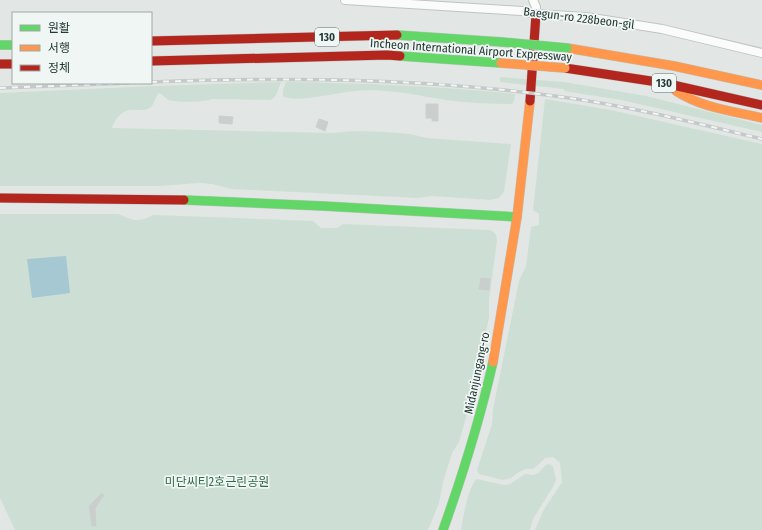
<svg xmlns="http://www.w3.org/2000/svg" width="762" height="530" font-family="'Fira Sans Condensed','Noto Sans KR',sans-serif">
	<rect width="100%" height="100%" fill="#e2e7e5"/>
	<g fill="#cddfd4">
		<path d="M500 77 564 82 646 96 762 125V132L621 100 564 91V89L500 82Z"/>
		<path d="M281 82C278 89 277 98 270 100L212 99C207 102 175 103 169 100 164 98 163 94 159 93 154 98 155 106 148 109 142 111 135 109 129 110 120 112 114 121 112 128L332 133 355 131 386 132 410 134 427 138 511 144 504 192 499 198 490 200 432 196 418 198 231 189 212 184 199 183 159 186H0V93L154 86Z"/>
		<path d="M286 82C362 83 439 86 515 94L514 101 512 104C490 104 468 103 445 100 415 95 386 88 355 91 341 92 292 104 283 96V90Z"/>
		<path d="M545 99 611 110 762 144V530H535L543 511 562 482 560 463 553 457 545 458 539 464 533 469H526L519 472 511 478 503 480 479 474 477 470 492 424 493 409 519 281 526 266 531 227 539 225V214L533 210Z"/>
		<path d="M0 214H118C128 217 132 222 144 219 149 218 150 215 156 215L313 221 321 228H337L343 224 490 230C495 232 497 235 497 241L489 300V318L471 400 459 442 452 453 443 482 439 503 428 530H15L0 498Z"/>
		<path d="M549 464 553 466 556 479 554 485 533 519 530 530H461C463 518 468 486 477 479L504 485 510 484 525 474 533 475 538 473 546 465Z"/>
	</g>
	<path fill="#a6c8d2" d="M66 256 70 293 32 298 27 259Z"/>
	<g fill="#cacecd" stroke="#cbd0ce">
		<path d="M426 104H438V121H432V118H426Z"/>
		<path d="M219 116 233 117 232 124 219 123Z"/>
		<path d="M319 119 328 122 325 131 316 127Z"/>
		<path d="M481 278 490 279 489 290 479 289Z"/>
		<path d="M102 493 104 495 95 508 96 526H92L89 506Z"/>
	</g>
	<g fill="none" stroke-linecap="round" stroke-linejoin="round">
		<g stroke="#bfc4c2" stroke-width="10">
			<g id="street">
				<path d="M345 0 522 11 536 14 586 17 662 29 762 53"/>
				<path d="M533 0 536 7V14"/>
			</g>
		</g>
		<g stroke="#bfc5c3" stroke-width="10">
			<g id="fast">
				<path d="M397 35 502 42"/>
				<path d="M0 45H13"/>
				<path d="M400 56 501 63"/>
				<path d="M184 200 323 206 517 217"/>
				<path d="M443 530C463 474 480 419 493 362"/>
			</g>
		</g>
		<g stroke="#bfc5c3" stroke-width="10">
			<g id="slow">
				<path d="M567 48 674 66 762 85"/>
				<path d="M676 91C702 108 733 111 762 118"/>
				<path d="M493 362 517 217 530 101"/>
			</g>
		</g>
		<g stroke="#bfc5c3" stroke-width="10">
			<g id="jam">
				<path d="M151 41 397 35"/>
				<path d="M151 61 387 55 400 56"/>
				<path d="M0 64H13"/>
				<path d="M565 68 664 83 762 105"/>
				<path d="M530 101 536 14"/>
				<path d="M0 198 184 200"/>
			</g>
		</g>
		<use href="#street" stroke="#fbfbfb" stroke-width="8"/>
		<use href="#fast" stroke="#63d668" stroke-width="9"/>
		<use href="#slow" stroke="#ff974d" stroke-width="9"/>
		<use href="#jam" stroke="#b3261e" stroke-width="9"/>
		<g stroke="#c6c9c9" stroke-width="3.5">
			<g id="rail">
				<path d="M151 82C289 77 425 78 562 97 629 106 696 123 762 139"/>
				<path d="M0 88 128 83"/>
			</g>
		</g>
		<use href="#rail" stroke="#f0f6f4" stroke-width="2" stroke-dasharray="6" stroke-linecap="butt"/>
		<g stroke="#bcc3c1" stroke-width="10" stroke-linecap="butt">
			<path id="fast-bridge" d="M502 42 567 48"/>
		</g>
		<g stroke="#bcc3c1" stroke-width="10" stroke-linecap="butt">
			<path id="slow-bridge" d="M501 63 565 68"/>
		</g>
		<use href="#fast-bridge" stroke="#63d668" stroke-width="9"/>
		<use href="#slow-bridge" stroke="#ff974d" stroke-width="9"/>
	</g>
	<g text-anchor="middle" dominant-baseline="central" stroke-width="3.5" stroke-linejoin="round" paint-order="stroke">
		<g fill="#f0f6f4" stroke="#60716e" stroke-width="1">
			<rect x="315" y="28" width="24" height="18" rx="3"/>
			<rect x="652" y="74" width="24" height="18" rx="3"/>
		</g>
		<g font-size="11" font-weight="bold" fill="#233834">
			<text x="327" y="37">130</text>
			<text x="664" y="83">130</text>
		</g>
		<g font-size="12" fill="#233834" stroke="#f0f6f4">
			<text transform="translate(579 18) rotate(7)">Baegun-ro 228beon-gil</text>
			<text transform="translate(471 50) rotate(4)">Incheon International Airport Expressway</text>
			<text transform="translate(477 373) rotate(-78)">Midanjungang-ro</text>
		</g>
		<g font-size="12" fill="#316b4c" stroke="#f0f6f4">
			<text x="217" y="482">미단씨티2호근린공원</text>
		</g>
	</g>
	<rect x="12" y="12" width="140" height="72" fill="#f0f6f4" stroke="#9eaaa7"/>
	<rect x="20" y="25" width="20" height="6" fill="#63d668" stroke="#9eaaa7"/>
	<text x="48" y="32" font-size="12" fill="#233834">원활</text>
	<rect x="20" y="45" width="20" height="6" fill="#ff974d" stroke="#9eaaa7"/>
	<text x="48" y="52" font-size="12" fill="#233834">서행</text>
	<rect x="20" y="65" width="20" height="6" fill="#b3261e" stroke="#9eaaa7"/>
	<text x="48" y="72" font-size="12" fill="#233834">정체</text>
</svg>
